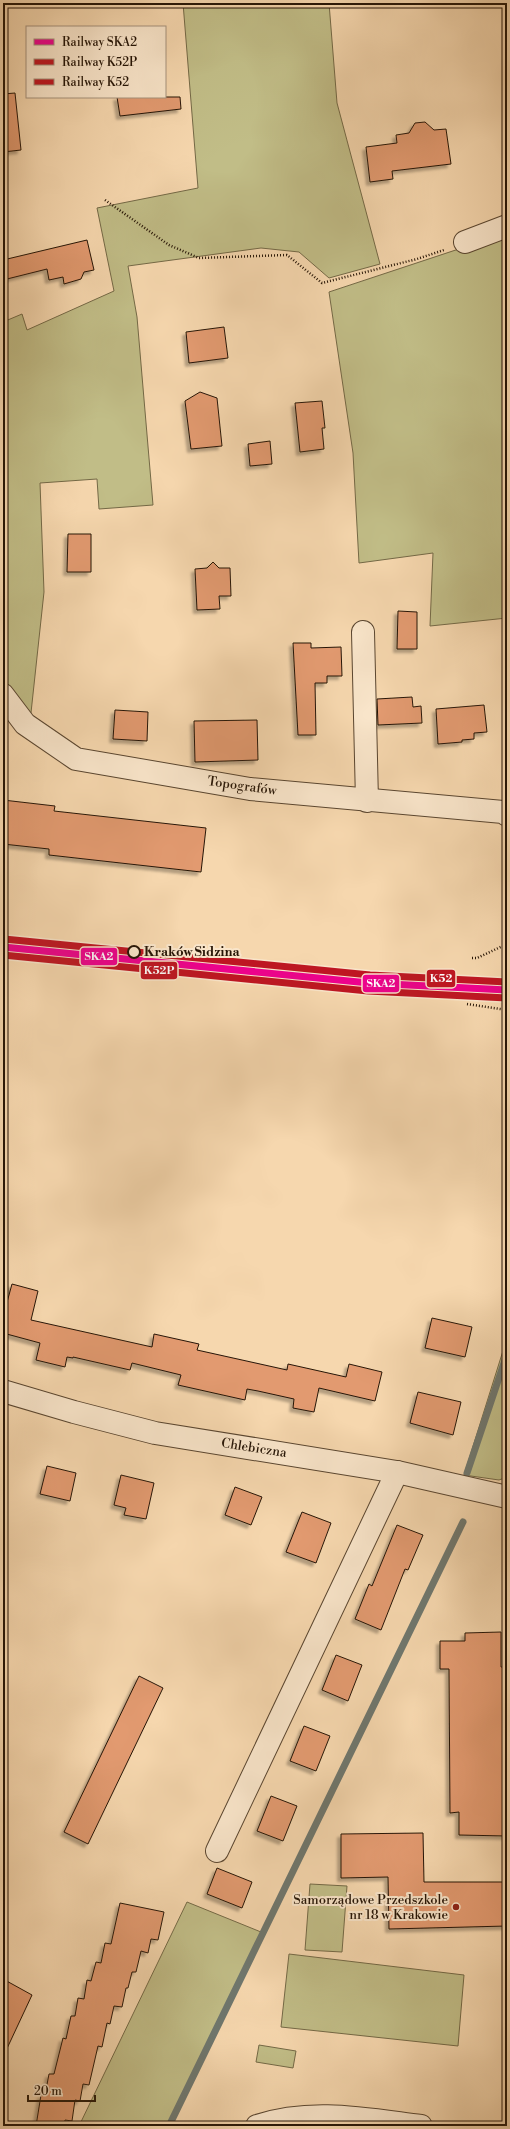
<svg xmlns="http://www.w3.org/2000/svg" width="510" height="2129" font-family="'Libre Bodoni',serif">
	<defs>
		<filter id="shadow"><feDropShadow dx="-3.5" dy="3.5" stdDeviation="1" flood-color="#0004"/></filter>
	</defs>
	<rect width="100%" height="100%" fill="#f6d7ae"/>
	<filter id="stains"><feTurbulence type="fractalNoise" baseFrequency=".005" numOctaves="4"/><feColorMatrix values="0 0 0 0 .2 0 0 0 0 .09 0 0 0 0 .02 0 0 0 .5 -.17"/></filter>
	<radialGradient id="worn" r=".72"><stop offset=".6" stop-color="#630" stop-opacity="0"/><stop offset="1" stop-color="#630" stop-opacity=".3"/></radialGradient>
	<g fill="#c1bd87" stroke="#746946">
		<path d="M183 3H329L337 103 380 264 329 278 299 252 261 248 128 266 137 317 153 505 99 509 97 479 40 483 44 592 30 722 3 682V322L22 314 27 330 114 291 97 208 198 188Z"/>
		<path d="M507 233V618L430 626 433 553 359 563 353 453 329 292Z"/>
		<path d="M507 1338V1477L499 1480 464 1475Z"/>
		<path d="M310 1884 347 1886 342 1952 305 1950Z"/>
		<path d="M187 1902 261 1932 167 2126H79Z"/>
		<path d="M289 1954 464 1975 458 2046 281 2027Z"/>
		<path d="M259 2045 296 2051 293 2068 256 2062Z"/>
	</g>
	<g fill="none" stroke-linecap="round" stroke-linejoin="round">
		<g stroke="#6f776e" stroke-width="7">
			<path d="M467 1473 507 1354"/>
			<path d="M169 2126 463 1522"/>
		</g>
	</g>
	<g fill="#e29a70" stroke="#261506" filter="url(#shadow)">
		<path d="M15 93 21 150 3 152V94Z"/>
		<path d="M117 97H180L181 109 120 116Z"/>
		<path d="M425 122 434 130 446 129 451 164 392 171 393 179 370 182 366 147 397 143 396 135 409 133 415 123Z"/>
		<path d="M87 240 94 270 84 272 81 279 64 284 63 277 49 280 47 269 3 280V260Z"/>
		<path d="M224 327 228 358 189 363 186 332Z"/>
		<path d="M200 392 217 398 222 446 191 449 185 401Z"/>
		<path d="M322 401 325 428H322L324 449 300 452 295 403Z"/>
		<path d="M270 441 272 464 250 466 248 444Z"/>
		<path d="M68 534H91V572H67Z"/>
		<path d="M213 562 219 568H230L231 596H219L220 609 197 610 195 569 207 568Z"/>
		<path d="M398 611 417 612V649H397Z"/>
		<path d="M293 643H311V648L341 647 342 676H327V683H315L316 735H298Z"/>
		<path d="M412 697 413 707 421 706 422 723 378 725 377 699Z"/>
		<path d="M484 705 487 732 474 733V739L462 740V742L438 744 436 709Z"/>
		<path d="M115 710 148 712 147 741 113 739Z"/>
		<path d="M257 720 258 760 195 762 194 721Z"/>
		<path d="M3 800 55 806 54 811 206 828 201 872 49 855V849L3 844Z"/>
		<path d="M12 1284 38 1291 31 1320 152 1347 154 1334 199 1344 197 1350 287 1370 288 1364 346 1377 349 1364 382 1372 375 1401 319 1388 314 1412 293 1408 294 1399 258 1391 247 1389 245 1400 178 1385 181 1375 132 1363 130 1370 73 1357V1358L67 1357 65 1367 36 1360 40 1343 3 1333V1317Z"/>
		<path d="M432 1318 472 1327 465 1357 425 1348Z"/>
		<path d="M418 1392 461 1402 453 1435 410 1423Z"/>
		<path d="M47 1466 76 1473 70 1501 40 1494Z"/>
		<path d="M121 1475 154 1483 146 1519 124 1515 126 1508 114 1505Z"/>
		<path d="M235 1487 262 1497 251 1525 225 1515Z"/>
		<path d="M302 1512 331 1523 316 1563 286 1552Z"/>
		<path d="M397 1525 423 1535 408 1570 405 1569 381 1630 355 1619 369 1584 372 1586Z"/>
		<path d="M501 1632V1667H507V1836L459 1835V1812L450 1813 449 1669H440V1641H465V1633Z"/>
		<path d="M336 1655 362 1665 348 1701 322 1690Z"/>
		<path d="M139 1676 163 1688 88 1844 64 1832Z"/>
		<path d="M304 1726 330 1736 316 1771 290 1761Z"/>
		<path d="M271 1796 297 1806 283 1841 257 1831Z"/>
		<path d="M423 1833 424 1882H507V1926L389 1929 388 1877 341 1878V1834Z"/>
		<path d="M217 1868 252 1882 242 1908 207 1894Z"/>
		<path d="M120 1903 164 1912 158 1940 151 1939 148 1953 141 1951 136 1972H132L128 1988H126L122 2007 114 2006 110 2024 107 2023 102 2047 98 2046 89 2085 83 2084 80 2101 75 2100 72 2121 65 2120 64 2126H36L41 2095H45L49 2074H54L63 2038 66 2039 71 2016H75L78 1998 84 1999 87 1980 91 1981 96 1962 101 1963 105 1943 111 1944Z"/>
		<path d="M3 1979 32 1995 3 2057Z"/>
	</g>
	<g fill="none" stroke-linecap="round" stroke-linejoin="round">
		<g stroke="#5a4630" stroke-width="24">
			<g id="minor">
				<path d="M465 242 507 226"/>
				<path d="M363 632 367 801"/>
				<path d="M3 695 25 724 76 759 250 789 503 812 507 815"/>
				<path d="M3 1391 74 1412 155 1433 397 1472 507 1497"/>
				<path d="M217 1851 397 1472"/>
				<path d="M257 2126C311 2108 365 2119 421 2126"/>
			</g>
		</g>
		<g stroke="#261506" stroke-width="2.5" stroke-dasharray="1 2" stroke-linecap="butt">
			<path d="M105 200 169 245 199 258 287 255 322 283 417 259 444 250"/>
			<path d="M472 958H477L507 944"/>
			<path d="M467 1004 507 1010"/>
		</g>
		<use href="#minor" stroke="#f9e5ca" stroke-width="22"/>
		<g stroke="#f9e5ca" stroke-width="10">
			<path id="rail-1" d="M3 947 369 983 507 990"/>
		</g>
		<g stroke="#f9e5ca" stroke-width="10">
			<path id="rail-2" d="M3 955 368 991 507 998"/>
		</g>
		<g stroke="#f9e5ca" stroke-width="10">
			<path id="rail-3" d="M4 939 370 975 507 982"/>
		</g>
		<use href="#rail-1" stroke="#ed028c" stroke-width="7"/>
		<use href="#rail-2" stroke="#be1622" stroke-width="7"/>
		<use href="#rail-3" stroke="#be1622" stroke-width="7"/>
	</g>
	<circle fill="#f9e5ca" stroke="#261506" stroke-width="2" cx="134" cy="952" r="6"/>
	<circle fill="#8f2418" stroke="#f9e5ca" stroke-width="1.5" cx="456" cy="1907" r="4"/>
	<g text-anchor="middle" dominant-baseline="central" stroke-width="4" stroke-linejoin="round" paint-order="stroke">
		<g font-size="13" fill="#261506" stroke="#f9e5ca">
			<text transform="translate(242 786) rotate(8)">Topografów</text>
			<text transform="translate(254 1448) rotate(9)">Chlebiczna</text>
		</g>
		<g font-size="13" font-weight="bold" fill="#261506" stroke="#f9e5ca" text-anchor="start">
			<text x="144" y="952">Kraków Sidzina</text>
		</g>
		<g font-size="13" fill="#261506" stroke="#f9e5ca" text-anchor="end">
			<text x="448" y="1900">Samorządowe Przedszkole<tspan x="448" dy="15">nr 18 w Krakowie</tspan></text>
		</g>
	</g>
	<g stroke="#f9e5ca" stroke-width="1.5">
		<rect x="80" y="947" width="38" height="19" rx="4" fill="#ed028c"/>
		<rect x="140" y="961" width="38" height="19" rx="4" fill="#be1622"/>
		<rect x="426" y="969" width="30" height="19" rx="4" fill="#be1622"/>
		<rect x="362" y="974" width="38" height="19" rx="4" fill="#ed028c"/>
	</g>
	<g font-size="11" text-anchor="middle" font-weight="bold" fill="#fff">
		<text x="99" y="960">SKA2</text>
		<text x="159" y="974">K52P</text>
		<text x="441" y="982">K52</text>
		<text x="381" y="987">SKA2</text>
	</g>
	<rect width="510" height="2129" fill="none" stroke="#f6d7ae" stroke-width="16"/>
	<rect x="4" y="4" width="502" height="2121" fill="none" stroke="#261506" stroke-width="2"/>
	<rect x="8" y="8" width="494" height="2113" fill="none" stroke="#261506"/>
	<rect x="26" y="26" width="140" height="72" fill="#f9e5ca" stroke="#a5927c"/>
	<rect x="34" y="39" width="20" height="6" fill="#ed028c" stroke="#a5927c"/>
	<text x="62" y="46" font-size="12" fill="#261506">Railway SKA2</text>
	<rect x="34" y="59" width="20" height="6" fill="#be1622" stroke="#a5927c"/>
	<text x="62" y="66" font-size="12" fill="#261506">Railway K52P</text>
	<rect x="34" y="79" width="20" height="6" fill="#be1622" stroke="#a5927c"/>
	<text x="62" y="86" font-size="12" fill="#261506">Railway K52</text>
	<path d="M28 2095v6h67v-6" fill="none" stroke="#261506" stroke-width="2"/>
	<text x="34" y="2095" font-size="12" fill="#261506" stroke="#f9e5ca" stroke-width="3" paint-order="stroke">20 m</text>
	<rect width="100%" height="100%" filter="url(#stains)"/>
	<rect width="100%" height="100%" fill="url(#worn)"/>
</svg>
